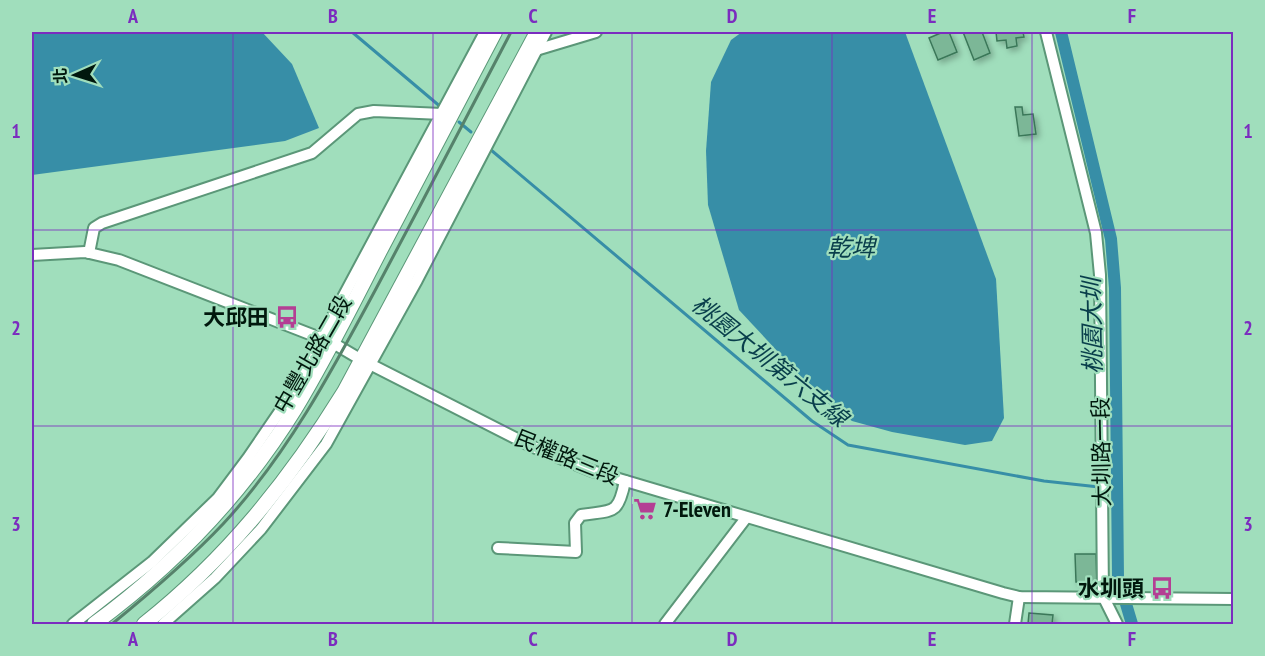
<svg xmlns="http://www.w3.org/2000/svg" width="1265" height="656" font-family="'PT Sans Narrow','Noto Sans TC',sans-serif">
	<defs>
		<filter id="shadow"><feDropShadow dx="3" dy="3" stdDeviation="3" flood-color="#0004"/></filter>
	</defs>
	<rect width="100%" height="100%" fill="#a0debc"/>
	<g fill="#378ea7">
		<path d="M32 32H262L292 64 319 128 285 141 32 175Z"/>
		<path d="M742 32H905L996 279 1004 418 992 441 965 445 892 432 852 421 821 398 739 310 708 205 706 151 711 82 731 40Z"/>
	</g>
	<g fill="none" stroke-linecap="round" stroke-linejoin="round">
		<g stroke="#378ea7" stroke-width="3">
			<path d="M352 32 442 108"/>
			<path d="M459 122 471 132"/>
			<path d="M491 150 812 421 848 445 1044 481 1099 487"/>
			<path d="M1105 488 1115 489"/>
		</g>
		<path stroke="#378ea7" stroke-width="12" d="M1061 32 1111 239 1115 288 1118 577 1132 624"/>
	</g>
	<g fill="#7bb797" stroke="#3b7759" stroke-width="1.5" filter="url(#shadow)">
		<path d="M943 32H949L957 52 938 60 929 38Z"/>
		<path d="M963 32H982L990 53 974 60Z"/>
		<path d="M996 32H1023L1024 37 1016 38 1017 46 1007 48 1006 40 997 41Z"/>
		<path d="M1015 107H1022L1023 115 1033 114 1036 134 1019 136Z"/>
		<path d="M1075 554H1096L1097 582H1076Z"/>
		<path d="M1029 613 1053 615 1052 624H1028Z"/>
	</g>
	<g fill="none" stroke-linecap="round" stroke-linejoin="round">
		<g stroke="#5b9778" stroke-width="14">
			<g id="minor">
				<path d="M1046 32 1096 233 1100 275 1103 596 1117 624"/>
				<path d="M536 50 596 32"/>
				<path d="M89 253 94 228 102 223 312 153 358 114 374 111 442 114"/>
				<path d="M32 255 85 252 119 260 333 343 360 359 531 446 592 471 1003 593 1019 597 1234 599"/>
				<path d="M498 548 576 552 575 523 581 515C613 510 618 516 625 481"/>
				<path d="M73 624 152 562 218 498 248 458 289 398 485 32"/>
				<path d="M163 624 215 578 261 529 326 444 417 280 546 32"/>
				<path d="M665 624 746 518"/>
				<path d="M1015 624 1019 597"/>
			</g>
		</g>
		<g stroke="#5b9778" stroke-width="16">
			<g id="major">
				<path d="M94 624C173 566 243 493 295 409 326 358 353 303 381 249 419 177 457 104 495 32"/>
				<path d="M144 624C226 559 289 481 344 392L537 32"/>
			</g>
		</g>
		<use href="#minor" stroke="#fff" stroke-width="10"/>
		<use href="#major" stroke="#fff" stroke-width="14"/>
		<path stroke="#56826b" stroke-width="3" d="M112 624C150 593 189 560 223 524 288 454 333 369 378 285 423 201 467 116 511 32"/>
	</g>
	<path fill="none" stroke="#7b2cbf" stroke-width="1.5" stroke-opacity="0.55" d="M233 32V624M433 32V624M632 32V624M832 32V624M1032 32V624M32 230H1234M32 426H1234"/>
	<defs>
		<g id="bus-bare" transform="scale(1.8)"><path d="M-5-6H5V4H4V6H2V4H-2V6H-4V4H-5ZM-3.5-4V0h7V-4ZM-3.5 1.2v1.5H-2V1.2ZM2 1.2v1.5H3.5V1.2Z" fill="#b43e94" stroke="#a0debc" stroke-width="2.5" paint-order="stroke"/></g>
		<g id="supermarket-bare" transform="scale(1.8)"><path d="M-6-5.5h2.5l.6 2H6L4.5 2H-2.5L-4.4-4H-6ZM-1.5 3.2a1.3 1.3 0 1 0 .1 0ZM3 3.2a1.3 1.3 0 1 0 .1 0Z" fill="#b43e94" stroke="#a0debc" stroke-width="2.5" paint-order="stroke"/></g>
	</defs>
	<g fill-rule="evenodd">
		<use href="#bus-bare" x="287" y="317"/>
		<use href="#supermarket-bare" x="645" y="509"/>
		<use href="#bus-bare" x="1162" y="588"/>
	</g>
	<g text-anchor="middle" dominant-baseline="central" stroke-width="4.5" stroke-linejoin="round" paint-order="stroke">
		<g font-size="22" font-weight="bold" fill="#01180d" stroke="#a0debc" text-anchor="end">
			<text x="269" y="317">大邱田</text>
			<text x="663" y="509" text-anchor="start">7-Eleven</text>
			<text x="1144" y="588">水圳頭</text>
		</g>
		<g font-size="22" fill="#01180d" stroke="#a0debc">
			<text transform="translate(312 354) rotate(-60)">中豐北路二段</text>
			<text transform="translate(1101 452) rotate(-91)">大圳路一段</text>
			<text transform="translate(567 457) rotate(22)">民權路三段</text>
		</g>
		<g font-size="24" font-style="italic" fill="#093e4b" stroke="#a0debc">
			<text x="851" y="247">乾埤</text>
			<text transform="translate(1092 326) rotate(-91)">桃園大圳</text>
			<text transform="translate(770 361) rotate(39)">桃園大圳第六支線</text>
		</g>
	</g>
	<rect width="1265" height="656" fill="none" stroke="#a0debc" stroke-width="66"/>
	<g transform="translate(75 75) rotate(267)" stroke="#a0debc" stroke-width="4.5" paint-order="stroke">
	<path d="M0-4.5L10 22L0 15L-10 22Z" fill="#01180d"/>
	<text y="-9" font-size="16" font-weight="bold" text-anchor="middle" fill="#01180d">北</text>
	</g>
	<rect x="33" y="33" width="1199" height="590" fill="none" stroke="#7b2cbf" stroke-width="2"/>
	<g font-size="20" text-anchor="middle" font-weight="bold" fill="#7b2cbf">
		<text x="133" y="23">A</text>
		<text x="333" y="23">B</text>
		<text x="533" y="23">C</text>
		<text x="732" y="23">D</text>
		<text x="932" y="23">E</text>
		<text x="1132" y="23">F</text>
		<text x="16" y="138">1</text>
		<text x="1248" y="138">1</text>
		<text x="16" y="335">2</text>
		<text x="1248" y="335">2</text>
		<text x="16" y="531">3</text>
		<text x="1248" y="531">3</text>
		<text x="133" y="646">A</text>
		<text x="333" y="646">B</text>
		<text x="533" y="646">C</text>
		<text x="732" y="646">D</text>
		<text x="932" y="646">E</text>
		<text x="1132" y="646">F</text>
	</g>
</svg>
